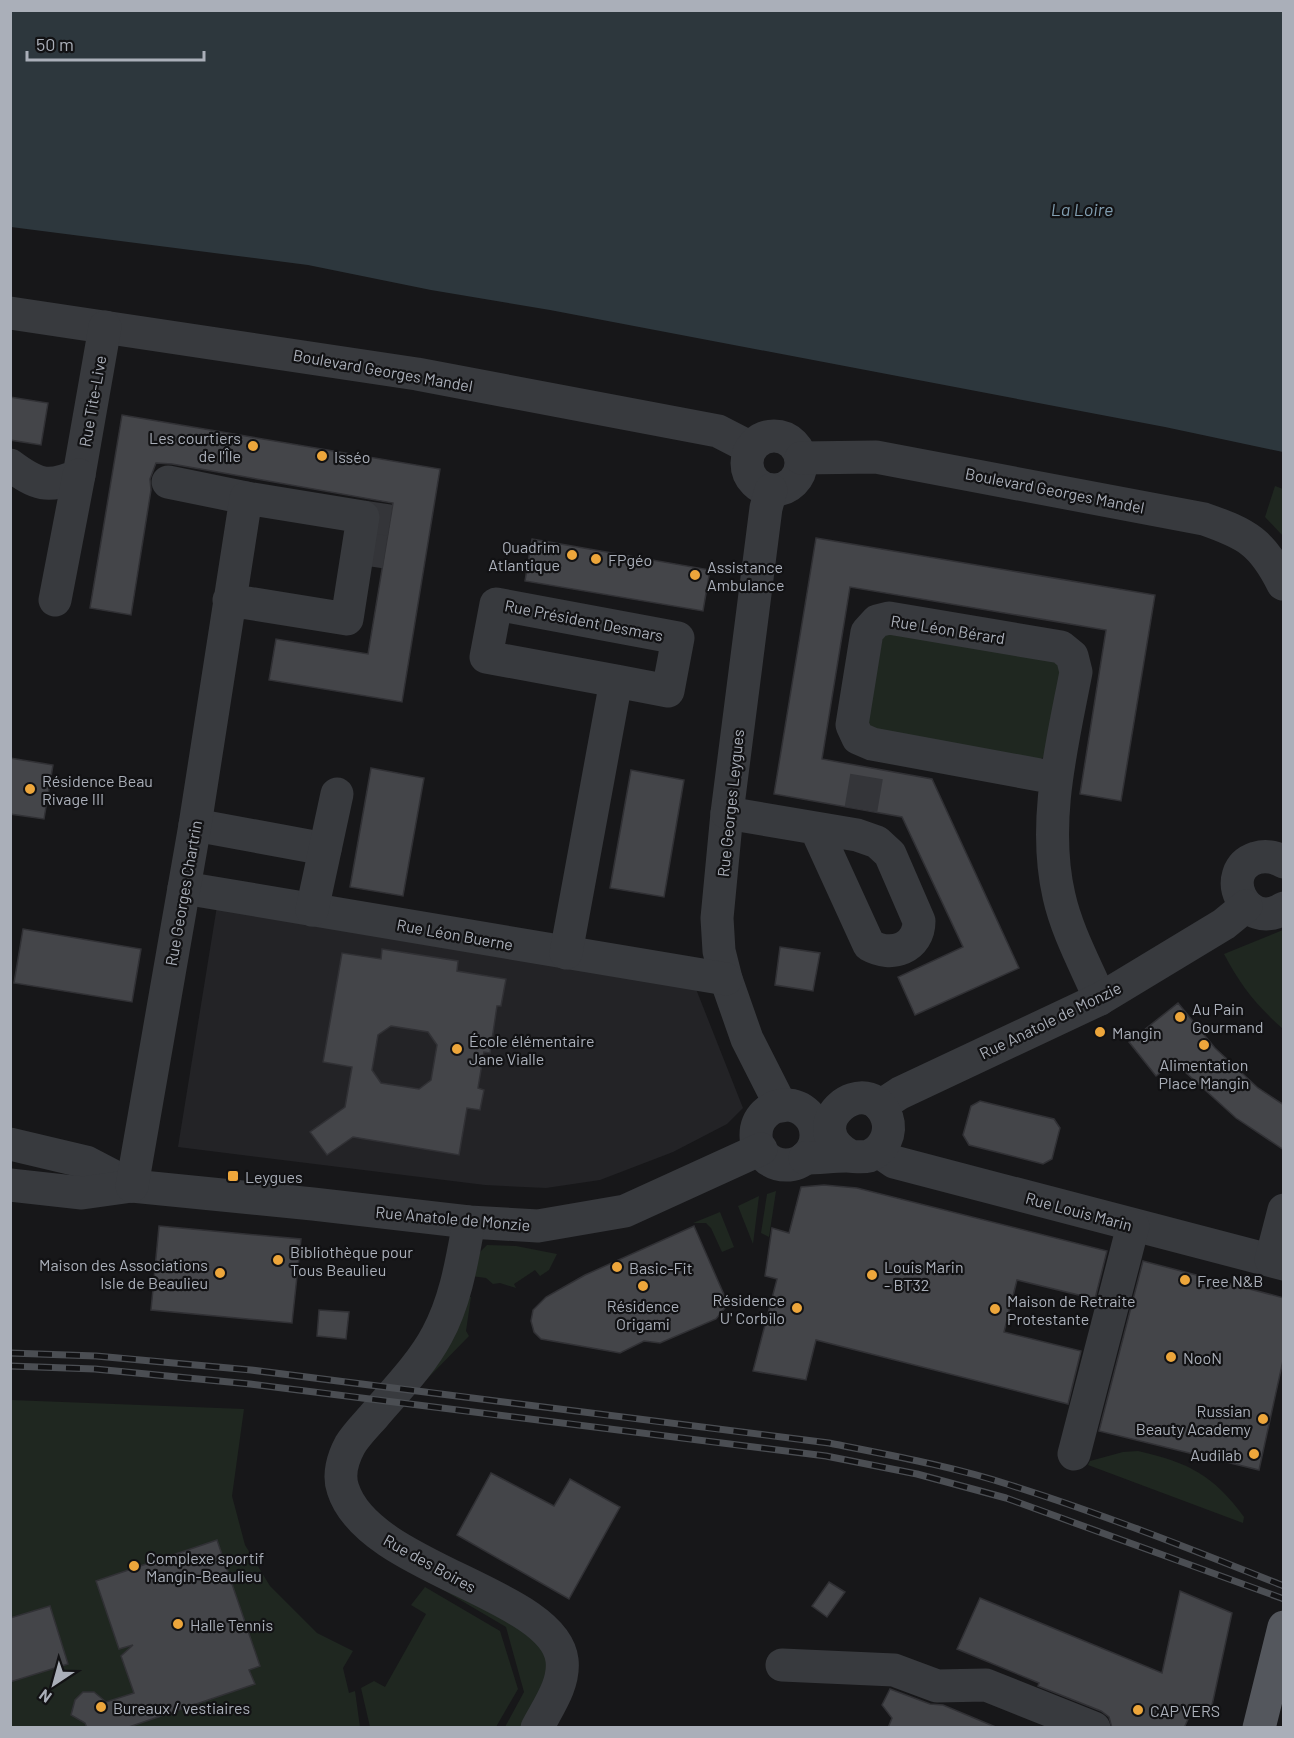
<svg xmlns="http://www.w3.org/2000/svg" width="1294" height="1738" font-family="Barlow,sans-serif">
	<rect width="100%" height="100%" fill="#171719"/>
	<path fill="#232326" d="M217 906 696 989 743 1108 727 1124 673 1152 600 1180 546 1188 485 1185 178 1147Z"/>
	<g fill="#1f2720">
		<path d="M1275 486 1283 489V536L1265 517Z"/>
		<path d="M884 630 1055 659 1068 675 1054 751 1032 764 879 737 867 723Z"/>
		<path d="M1283 930V1029C1256 1005 1241 986 1224 954Z"/>
		<path d="M776 1191 769 1237 761 1233 767 1194Z"/>
		<path d="M759 1196 753 1244 738 1206Z"/>
		<path d="M720 1212 734 1247 722 1252 711 1228 706 1223H693Z"/>
		<path d="M487 1245 516 1246 557 1254 549 1270 540 1276 535 1270 514 1284 516 1288 500 1283 493 1284 486 1278 471 1276 479 1253Z"/>
		<path d="M465 1296 471 1297 466 1331 469 1336 426 1380 421 1377Z"/>
		<path d="M11 1400 244 1409 232 1496 245 1545 270 1586 317 1633 353 1651 343 1668 349 1693 355 1691 360 1727 11 1728Z"/>
		<path d="M1138 1451C1189 1463 1212 1474 1244 1517L1243 1523 1088 1465 1090 1461 1123 1452Z"/>
		<path d="M428 1581 532 1632 551 1662 525 1727H505L524 1692 506 1627Z"/>
		<path d="M425 1587 500 1631 518 1689 496 1727H370L361 1688 374 1681 385 1687 426 1614 411 1605Z"/>
	</g>
	<path fill="#2d373d" d="M11 10 1283 11V452L1165 427 550 310 431 290 308 265 11 227Z"/>
	<g fill="#444549" stroke="#313135" stroke-width="1.5" fill-rule="evenodd">
		<path d="M10 397 48 403 41 445 10 440Z"/>
		<path d="M122 415 440 469 402 702 269 680 276 639 368 654 393 503 172 464 156 463 150 479 151 490 131 615 90 608Z"/>
		<path d="M816 538 1155 595 1121 801 1080 794 1106 630 850 587 822 759 932 779 1019 968 915 1015 898 977 963 947 902 817 774 794Z"/>
		<path d="M532 539 710 570 703 611 525 581Z"/>
		<path d="M10 758 53 765 44 819 10 814Z"/>
		<path d="M371 768 424 778 403 896 350 887Z"/>
		<path d="M631 770 684 780 664 897 610 888Z"/>
		<path d="M23 929 141 949 132 1002 14 983Z"/>
		<path d="M780 947 820 953 813 991 775 985Z"/>
		<path d="M382 949 458 961 457 971 506 979 501 1006H497L490 1053 484 1052 478 1088 484 1090 480 1110 467 1108 459 1155 353 1137 327 1155 310 1132 345 1107 352 1067 323 1062 342 953 381 959ZM391 1026 428 1032 437 1045 431 1080 419 1089 381 1083 372 1070 378 1035Z"/>
		<path d="M1178 1003 1215 1048 1258 1088 1284 1105V1150L1236 1118 1174 1062 1156 1076 1129 1042Z"/>
		<path d="M980 1101 1054 1119 1060 1128 1052 1159 1043 1164 969 1145 963 1135 971 1106Z"/>
		<path d="M824 1185 857 1188 1107 1251 1095 1299 1017 1280 1004 1332 1081 1351 1068 1404 816 1340 806 1380 753 1371 777 1279 765 1276 772 1228 789 1233 801 1187Z"/>
		<path d="M159 1226 301 1239 292 1323 151 1310Z"/>
		<path d="M694 1226 725 1297V1308L716 1319 660 1343 644 1341 620 1353 541 1339 534 1332 531 1321 533 1310 546 1297 585 1275Z"/>
		<path d="M1143 1261 1284 1298V1356L1259 1470 1099 1431Z"/>
		<path d="M319 1310 349 1312 346 1339 317 1336Z"/>
		<path d="M491 1473 554 1506 570 1479 620 1507 569 1599 457 1535Z"/>
		<path d="M217 1540 260 1666 249 1670 255 1684 126 1728H87L85 1723 71 1715 75 1700 83 1692H94L106 1702 134 1693 121 1656 133 1645 119 1649 96 1581Z"/>
		<path d="M829 1582 845 1592 827 1617 812 1606Z"/>
		<path d="M1180 1591 1232 1613 1211 1710 1194 1706 1184 1728H1112L1109 1717 1101 1711 1038 1686 1039 1683 957 1649 980 1598 1162 1673Z"/>
		<path d="M50 1606 68 1664 10 1682V1618Z"/>
		<path d="M890 1689 930 1704 943 1705 998 1728H888L892 1718 882 1705Z"/>
	</g>
	<g fill="none" stroke-linecap="round" stroke-linejoin="round">
		<g stroke="#343539" stroke-width="33" stroke-dasharray="33 16" stroke-linecap="butt">
			<path d="M363 517 390 521"/>
			<path d="M358 548 385 552"/>
			<path d="M861 809 868 768"/>
		</g>
		<g stroke="#383a3e" stroke-width="33">
			<path d="M10 313 417 374 718 431 751 448"/>
			<circle cx="774" cy="463" r="27"/>
			<path d="M801 458 876 457 1204 519C1247 534 1262 542 1283 584"/>
			<path d="M10 465C37 485 47 489 79 475L105 327"/>
			<path d="M168 482 246 498"/>
			<path d="M771 490 766 508 727 813 717 918 719 951 726 979 747 1039 781 1106"/>
			<path d="M55 600 79 475"/>
			<path d="M1056 778 872 744 858 738 852 725 867 632 877 621 889 618 1061 647 1072 656 1076 672C1062 745 1042 822 1059 896 1067 932 1086 966 1100 999"/>
			<path d="M727 813 857 835 877 842 890 854 919 921C919 948 892 958 869 945L816 829"/>
			<path d="M195 825 325 849"/>
			<path d="M1284 862C1275 857 1266 855 1256 858 1217 871 1245 933 1284 908"/>
			<path d="M184 888 726 979"/>
			<path d="M312 910 337 794"/>
			<path d="M566 953 616 681 668 691 678 638 496 604 486 657 616 681"/>
			<circle cx="786" cy="1135" r="30"/>
			<path d="M880 1106 900 1093 1100 999 1224 924 1246 906"/>
			<path d="M10 1144 86 1162 132 1186"/>
			<path d="M878 1151 894 1162 1284 1264"/>
			<path d="M805 1158C819 1158 833 1156 846 1156 854 1156 861 1158 869 1156 884 1150 892 1133 887 1118 869 1067 794 1125 850 1156"/>
			<path d="M10 1185 82 1193 132 1186 313 1204 469 1222 538 1226 625 1211 761 1149"/>
			<path d="M132 1186 195 825 246 498 363 517 347 619 229 600"/>
			<path d="M469 1222C462 1260 456 1300 437 1335 421 1365 395 1391 373 1417 365 1426 356 1435 350 1445 343 1458 338 1475 343 1489 368 1569 554 1593 562 1660 565 1684 548 1707 537 1728"/>
			<path d="M1271 1260 1284 1210"/>
			<path d="M1074 1454 1133 1226"/>
			<path d="M782 1665 894 1670 937 1686 986 1685 1094 1728"/>
		</g>
		<path stroke="#54575d" stroke-width="33" d="M1259 1728 1284 1627"/>
		<g stroke="#4b4e53" stroke-width="7">
			<g id="rail">
				<path d="M10 1353 96 1356 251 1370 829 1443C889 1455 951 1466 1010 1485 1103 1514 1193 1550 1284 1586"/>
				<path d="M10 1366 95 1369 250 1384 826 1456 917 1474 1006 1498 1284 1599"/>
			</g>
		</g>
		<use href="#rail" stroke="#121214" stroke-width="4.5" stroke-dasharray="14" stroke-linecap="butt"/>
	</g>
	<g fill="#eda63b" stroke="#121214" stroke-width="2">
		<circle cx="253" cy="446" r="6"/>
		<circle cx="322" cy="456" r="6"/>
		<circle cx="572" cy="555" r="6"/>
		<circle cx="596" cy="559" r="6"/>
		<circle cx="695" cy="575" r="6"/>
		<circle cx="30" cy="789" r="6"/>
		<circle cx="1180" cy="1017" r="6"/>
		<circle cx="1100" cy="1032" r="6"/>
		<circle cx="1204" cy="1045" r="6"/>
		<circle cx="457" cy="1049" r="6"/>
		<rect x="227" y="1170" width="12" height="12" rx="3"/>
		<circle cx="278" cy="1260" r="6"/>
		<circle cx="617" cy="1267" r="6"/>
		<circle cx="220" cy="1273" r="6"/>
		<circle cx="872" cy="1275" r="6"/>
		<circle cx="1185" cy="1280" r="6"/>
		<circle cx="643" cy="1286" r="6"/>
		<circle cx="797" cy="1308" r="6"/>
		<circle cx="995" cy="1309" r="6"/>
		<circle cx="1171" cy="1357" r="6"/>
		<circle cx="1263" cy="1419" r="6"/>
		<circle cx="1254" cy="1454" r="6"/>
		<circle cx="134" cy="1566" r="6"/>
		<circle cx="178" cy="1624" r="6"/>
		<circle cx="101" cy="1707" r="6"/>
		<circle cx="1138" cy="1710" r="6"/>
	</g>
	<g text-anchor="middle" dominant-baseline="central" stroke-width="4.5" stroke-linejoin="round" paint-order="stroke">
		<g font-size="16" fill="#aaafb9" stroke="#121214">
			<text transform="translate(383 370) rotate(10)">Boulevard Georges Mandel</text>
			<text transform="translate(92 401) rotate(-80)">Rue Tite-Live</text>
			<text transform="translate(1055 490) rotate(11)">Boulevard Georges Mandel</text>
			<text transform="translate(584 620) rotate(11)">Rue Président Desmars</text>
			<text transform="translate(948 629) rotate(9)">Rue Léon Bérard</text>
			<text transform="translate(730 803) rotate(-84)">Rue Georges Leygues</text>
			<text transform="translate(183 893) rotate(-80)">Rue Georges Chartrin</text>
			<text transform="translate(455 934) rotate(10)">Rue Léon Buerne</text>
			<text transform="translate(1050 1020) rotate(-26)">Rue Anatole de Monzie</text>
			<text transform="translate(1079 1211) rotate(15)">Rue Louis Marin</text>
			<text transform="translate(453 1218) rotate(5)">Rue Anatole de Monzie</text>
			<text transform="translate(430 1563) rotate(29)">Rue des Boires</text>
		</g>
		<g font-size="16" fill="#aaafb9" stroke="#121214" text-anchor="start">
			<text x="241" y="437" text-anchor="end">Les courtiers<tspan x="241" dy="18">de l'Île</tspan></text>
			<text x="334" y="456">Isséo</text>
			<text x="560" y="546" text-anchor="end">Quadrim<tspan x="560" dy="18">Atlantique</tspan></text>
			<text x="608" y="559">FPgéo</text>
			<text x="707" y="566">Assistance<tspan x="707" dy="18">Ambulance</tspan></text>
			<text x="42" y="780">Résidence Beau<tspan x="42" dy="18">Rivage III</tspan></text>
			<text x="1192" y="1008">Au Pain<tspan x="1192" dy="18">Gourmand</tspan></text>
			<text x="1112" y="1032">Mangin</text>
			<text x="469" y="1040">École élémentaire<tspan x="469" dy="18">Jane Vialle</tspan></text>
			<text x="1204" y="1064" text-anchor="middle">Alimentation<tspan x="1204" dy="18">Place Mangin</tspan></text>
			<text x="245" y="1176">Leygues</text>
			<text x="290" y="1251">Bibliothèque pour<tspan x="290" dy="18">Tous Beaulieu</tspan></text>
			<text x="208" y="1264" text-anchor="end">Maison des Associations<tspan x="208" dy="18">Isle de Beaulieu</tspan></text>
			<text x="884" y="1266">Louis Marin<tspan x="884" dy="18">- BT32</tspan></text>
			<text x="629" y="1267">Basic-Fit</text>
			<text x="1197" y="1280">Free N&amp;B</text>
			<text x="785" y="1299" text-anchor="end">Résidence<tspan x="785" dy="18">U' Corbilo</tspan></text>
			<text x="1007" y="1300">Maison de Retraite<tspan x="1007" dy="18">Protestante</tspan></text>
			<text x="643" y="1305" text-anchor="middle">Résidence<tspan x="643" dy="18">Origami</tspan></text>
			<text x="1183" y="1357">NooN</text>
			<text x="1251" y="1410" text-anchor="end">Russian<tspan x="1251" dy="18">Beauty Academy</tspan></text>
			<text x="1242" y="1454" text-anchor="end">Audilab</text>
			<text x="146" y="1557">Complexe sportif<tspan x="146" dy="18">Mangin-Beaulieu</tspan></text>
			<text x="190" y="1624">Halle Tennis</text>
			<text x="113" y="1707">Bureaux / vestiaires</text>
			<text x="1150" y="1710">CAP VERS</text>
		</g>
		<g font-size="18" font-style="italic" fill="#829fb2" stroke="#121214">
			<text x="1082" y="209">La Loire</text>
		</g>
	</g>
	<rect width="1294" height="1738" fill="none" stroke="#aaafb9" stroke-width="24"/>
	<g transform="translate(54 1684) rotate(216)" stroke="#121214" stroke-width="4.5" paint-order="stroke">
	<path d="M0-4.5L10 22L0 15L-10 22Z" fill="#aaafb9"/>
	<text y="-9" font-size="16" font-weight="bold" text-anchor="middle" fill="#aaafb9">N</text>
	</g>
	<path d="M27 51v9h177v-9" fill="none" stroke="#aaafb9" stroke-width="3"/>
	<text x="36" y="51" font-size="18" fill="#aaafb9" stroke="#121214" stroke-width="4.5" paint-order="stroke">50 m</text>
</svg>
